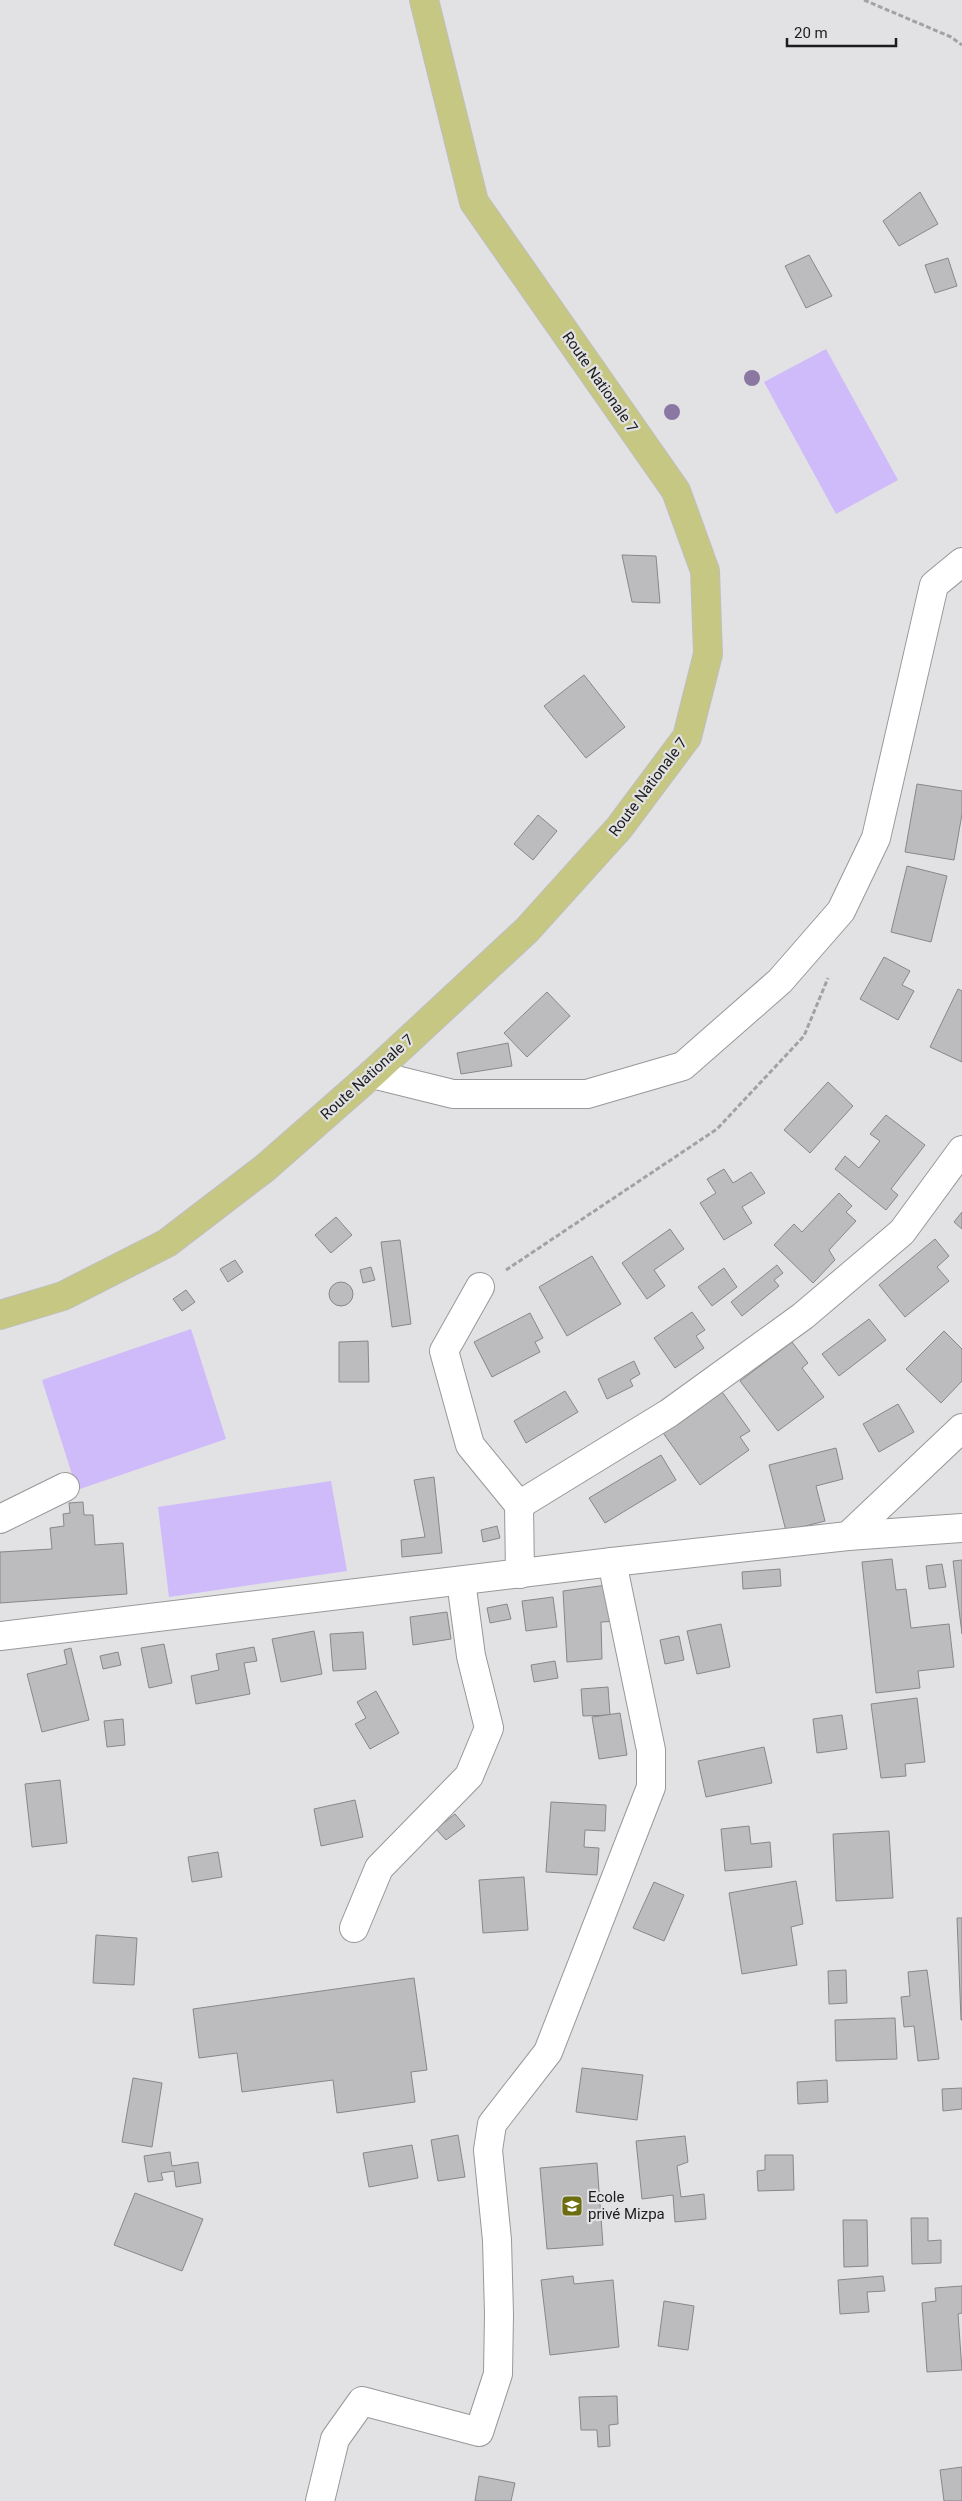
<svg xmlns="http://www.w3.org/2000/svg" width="962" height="2501" font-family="Roboto,sans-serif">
	<rect width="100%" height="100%" fill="#e2e2e5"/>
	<g fill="#cfbafa">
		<path d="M826 349 898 480 836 514 764 382Z"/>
		<path d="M191 1329 226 1439 77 1490 42 1380Z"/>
		<path d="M331 1481 347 1571 169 1597 158 1507Z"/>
	</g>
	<g fill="#bcbcbf" stroke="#88878a">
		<path d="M920 192 938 224 899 246 883 221Z"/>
		<path d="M809 255 832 296 806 308 785 266Z"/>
		<path d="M948 258 957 286 935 293 925 265Z"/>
		<path d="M622 555 656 556 660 603 632 602Z"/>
		<path d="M584 675 625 727 586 758 544 706Z"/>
		<path d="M917 784 962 791V814L954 860 905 852Z"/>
		<path d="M538 815 557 831 533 860 514 844Z"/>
		<path d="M907 866 947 876 931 942 891 932Z"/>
		<path d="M884 957 910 971 902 985 914 991 898 1020 860 999Z"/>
		<path d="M958 989 962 991V1062L930 1047Z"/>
		<path d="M547 992 570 1016 527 1057 504 1033Z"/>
		<path d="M508 1043 512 1066 461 1074 457 1053Z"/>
		<path d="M828 1082 853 1106 810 1153 784 1130Z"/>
		<path d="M886 1115 925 1145 891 1189 898 1195 886 1210 835 1169 845 1156 859 1168 880 1141 870 1134Z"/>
		<path d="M724 1169 733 1183 751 1172 765 1193 742 1207 752 1223 724 1240 700 1203 716 1193 707 1179Z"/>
		<path d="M839 1193 852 1206 846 1212 856 1221 829 1250 835 1260 813 1283 774 1245 794 1224 802 1232Z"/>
		<path d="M962 1212V1229L954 1222Z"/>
		<path d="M336 1217 352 1235 331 1253 315 1235Z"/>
		<path d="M670 1229 684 1249 654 1270 665 1286 647 1299 622 1263Z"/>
		<path d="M935 1239 949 1256 937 1267 949 1281 905 1317 879 1285Z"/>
		<path d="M400 1240 411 1324 392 1327 381 1242Z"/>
		<path d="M592 1256 621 1304 567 1336 539 1287Z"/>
		<path d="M235 1260 243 1272 228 1282 220 1269Z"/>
		<path d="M777 1265 783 1273 774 1280 779 1286 742 1316 731 1302Z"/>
		<path d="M371 1267 375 1280 363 1283 360 1270Z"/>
		<path d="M724 1268 737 1287 712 1306 698 1287Z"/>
		<circle cx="341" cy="1294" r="12"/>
		<path d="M186 1290 195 1302 182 1311 173 1299Z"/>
		<path d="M692 1312 705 1330 696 1336 704 1348 675 1368 654 1338Z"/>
		<path d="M530 1313 543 1338 535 1342 540 1352 492 1377 474 1342Z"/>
		<path d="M869 1319 886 1340 839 1376 822 1354Z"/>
		<path d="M944 1331 962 1349V1381L941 1403 906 1369Z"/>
		<path d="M368 1341 369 1382H339V1342Z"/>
		<path d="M792 1342 808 1363 802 1368 824 1397 778 1431 740 1381Z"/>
		<path d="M634 1361 640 1374 630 1380 633 1386 607 1399 598 1379Z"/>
		<path d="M720 1389 750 1431 740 1437 749 1450 700 1485 661 1430Z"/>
		<path d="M565 1391 578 1412 526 1443 514 1421Z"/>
		<path d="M898 1404 914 1432 879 1452 863 1424Z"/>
		<path d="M836 1448 843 1479 816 1486 825 1521 786 1531 769 1465Z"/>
		<path d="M661 1455 676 1480 605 1523 589 1498Z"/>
		<path d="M434 1477 442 1553 402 1557 401 1540 425 1537 414 1480Z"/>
		<path d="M83 1502 84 1515H93L95 1545 123 1543 127 1594 0 1603V1552L52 1549 50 1528 64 1526 63 1514 70 1513 69 1503Z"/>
		<path d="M497 1526 500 1538 483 1542 481 1530Z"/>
		<path d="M892 1559 896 1590 906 1589 911 1628 949 1624 954 1667 918 1671 920 1688 876 1693 862 1562Z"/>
		<path d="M962 1560V1634L953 1561Z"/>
		<path d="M942 1564 946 1587 929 1589 926 1566Z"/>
		<path d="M780 1569 781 1586 743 1589 742 1572Z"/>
		<path d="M614 1584 619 1621 601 1622 602 1659 567 1662 563 1591Z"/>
		<path d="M553 1597 557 1627 526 1631 522 1601Z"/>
		<path d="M507 1604 511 1619 490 1623 487 1608Z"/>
		<path d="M447 1612 451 1639 413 1645 410 1617Z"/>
		<path d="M721 1624 730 1667 697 1674 687 1631Z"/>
		<path d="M314 1631 322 1674 281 1682 272 1639Z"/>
		<path d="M363 1632 366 1669 333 1671 330 1634Z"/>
		<path d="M679 1636 684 1660 665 1664 660 1640Z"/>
		<path d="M164 1644 172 1683 149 1688 141 1648Z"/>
		<path d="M254 1647 257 1661 244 1663 250 1694 196 1704 191 1676 219 1670 216 1654Z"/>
		<path d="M71 1648 89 1720 42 1732 27 1674 67 1664 64 1650Z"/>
		<path d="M118 1652 121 1665 103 1669 100 1656Z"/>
		<path d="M555 1661 558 1678 534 1682 531 1665Z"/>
		<path d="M608 1687 610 1715 583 1716 581 1689Z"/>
		<path d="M376 1691 399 1733 370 1749 355 1724 366 1718 357 1702Z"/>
		<path d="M917 1698 925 1762 905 1764 906 1776 881 1778 871 1704Z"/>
		<path d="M620 1713 627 1755 599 1759 592 1717Z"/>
		<path d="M842 1715 847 1749 817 1753 813 1719Z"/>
		<path d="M123 1719 125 1745 107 1747 104 1721Z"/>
		<path d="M764 1747 772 1783 706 1797 698 1761Z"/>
		<path d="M60 1780 67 1843 32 1847 25 1784Z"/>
		<path d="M355 1800 363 1837 321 1846 314 1809Z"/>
		<path d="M551 1802 606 1805 605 1831 585 1830 584 1847 599 1848 597 1875 546 1872Z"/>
		<path d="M455 1814 465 1826 446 1840 436 1829Z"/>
		<path d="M749 1826 751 1844 770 1842 772 1867 725 1871 721 1829Z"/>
		<path d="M889 1831 893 1898 836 1901 833 1834Z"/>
		<path d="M218 1852 222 1877 192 1882 188 1857Z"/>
		<path d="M524 1877 528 1930 483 1933 479 1880Z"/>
		<path d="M796 1881 803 1924 791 1927 797 1965 742 1974 729 1893Z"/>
		<path d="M654 1882 684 1895 664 1941 633 1928Z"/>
		<path d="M957 1918H962V2020H961Z"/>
		<path d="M96 1935 137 1938 134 1985 93 1983Z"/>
		<path d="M846 1970 847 2003 829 2004 828 1971Z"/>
		<path d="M927 1970 939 2059 918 2061 914 2026 904 2027 901 1997 910 1996 908 1972Z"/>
		<path d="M414 1978 427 2070 411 2072 415 2102 337 2113 333 2080 242 2092 237 2053 199 2058 193 2009Z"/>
		<path d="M895 2018 897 2059 836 2061 835 2020Z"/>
		<path d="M582 2068 643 2075 637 2120 576 2112Z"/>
		<path d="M133 2078 162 2083 152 2147 122 2142Z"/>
		<path d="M827 2080 828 2102 798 2104 797 2082Z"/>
		<path d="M962 2088V2109L943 2111 942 2089Z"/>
		<path d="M458 2135 465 2177 438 2181 431 2140Z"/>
		<path d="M685 2136 688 2162 677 2166 681 2197 704 2194 706 2219 675 2222 673 2195 642 2199 636 2141Z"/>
		<path d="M412 2145 418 2178 369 2187 363 2153Z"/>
		<path d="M170 2152 172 2166 198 2162 201 2183 176 2187 174 2171 161 2173 163 2180 148 2182 144 2156Z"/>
		<path d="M765 2155H793L794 2190 758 2191 757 2171 765 2170Z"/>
		<path d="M597 2163 603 2245 547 2249 540 2168Z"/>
		<path d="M135 2193 203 2219 182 2271 114 2245Z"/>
		<path d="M911 2218H928V2241L941 2240V2263L912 2264Z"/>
		<path d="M843 2220H867L868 2266 844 2267Z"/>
		<path d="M573 2276 574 2284 613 2280 619 2347 550 2355 541 2280Z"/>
		<path d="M883 2276 885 2291 867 2292 869 2312 840 2314 838 2280Z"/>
		<path d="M962 2286V2313L958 2314 962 2370 927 2372 922 2303 936 2301 935 2288Z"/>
		<path d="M664 2301 694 2306 688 2350 658 2346Z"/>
		<path d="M617 2396 618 2424 609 2425 610 2446 598 2447 597 2430H581L579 2397Z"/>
		<path d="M962 2467V2501H944L940 2470Z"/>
		<path d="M479 2476 515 2483 511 2501H475Z"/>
	</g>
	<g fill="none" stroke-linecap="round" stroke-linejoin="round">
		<g stroke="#98989a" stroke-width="30">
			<g id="minor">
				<path d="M372 1074 453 1094H587L683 1066 780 981 841 911 876 838 934 585 962 562"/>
				<path d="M480 1287 444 1351 470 1445 519 1505 520 1574"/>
				<path d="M519 1505 669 1413 803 1316 902 1232 962 1150"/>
				<path d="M0 1519 65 1487"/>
				<path d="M848 1536 962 1428"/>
				<path d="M0 1636 612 1562 848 1536 962 1528"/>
				<path d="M354 1928 379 1868 469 1776 489 1728 471 1656 461 1581"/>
				<path d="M320 2501 335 2439 362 2401 479 2432 498 2374 499 2314 497 2240 488 2150 492 2124 548 2052 651 1787V1750L612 1562"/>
			</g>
		</g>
		<g stroke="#bfbfc0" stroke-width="30">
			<path id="major" d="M0 1315 63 1296 167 1243 265 1168 372 1074 527 930 619 828 687 737 708 654 705 571 676 491 474 202 424 0"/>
		</g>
		<g stroke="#a2a2a4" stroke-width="3" stroke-dasharray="5 2.5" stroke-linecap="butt">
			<path d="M864 0 951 37 962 45"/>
			<path d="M506 1270 717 1129 804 1036 828 978"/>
		</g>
		<use href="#minor" stroke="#fff" stroke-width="28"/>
		<use href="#major" stroke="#c5c782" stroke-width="28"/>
	</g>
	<g fill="#8a78a3">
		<circle cx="752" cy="378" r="8"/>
		<circle cx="672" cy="412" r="8"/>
	</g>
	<defs>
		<g id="school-square" transform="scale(1.125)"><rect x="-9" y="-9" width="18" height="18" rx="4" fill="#6b6d0f" stroke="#e2e2e5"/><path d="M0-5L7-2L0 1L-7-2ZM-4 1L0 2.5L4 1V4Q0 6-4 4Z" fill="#fff"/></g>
	</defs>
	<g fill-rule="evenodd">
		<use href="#school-square" x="572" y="2206"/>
	</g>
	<g text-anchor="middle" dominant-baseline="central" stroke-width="4.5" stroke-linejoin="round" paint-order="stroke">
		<g font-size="15" fill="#1c1c1d" stroke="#e2e2e5">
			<text transform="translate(600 382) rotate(55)">Route Nationale 7</text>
			<text transform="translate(648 787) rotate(-53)">Route Nationale 7</text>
			<text transform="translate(367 1077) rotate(-42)">Route Nationale 7</text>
		</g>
		<g font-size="15" fill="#1c1c1d" stroke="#e2e2e5" text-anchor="start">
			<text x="588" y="2197">Ecole<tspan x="588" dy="17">privé Mizpa</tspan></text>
		</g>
	</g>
	<path d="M787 38v8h109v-8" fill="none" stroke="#1c1c1d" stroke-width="2.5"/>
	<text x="794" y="38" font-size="15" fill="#1c1c1d" stroke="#e2e2e5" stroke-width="4" paint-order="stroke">20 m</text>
</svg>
